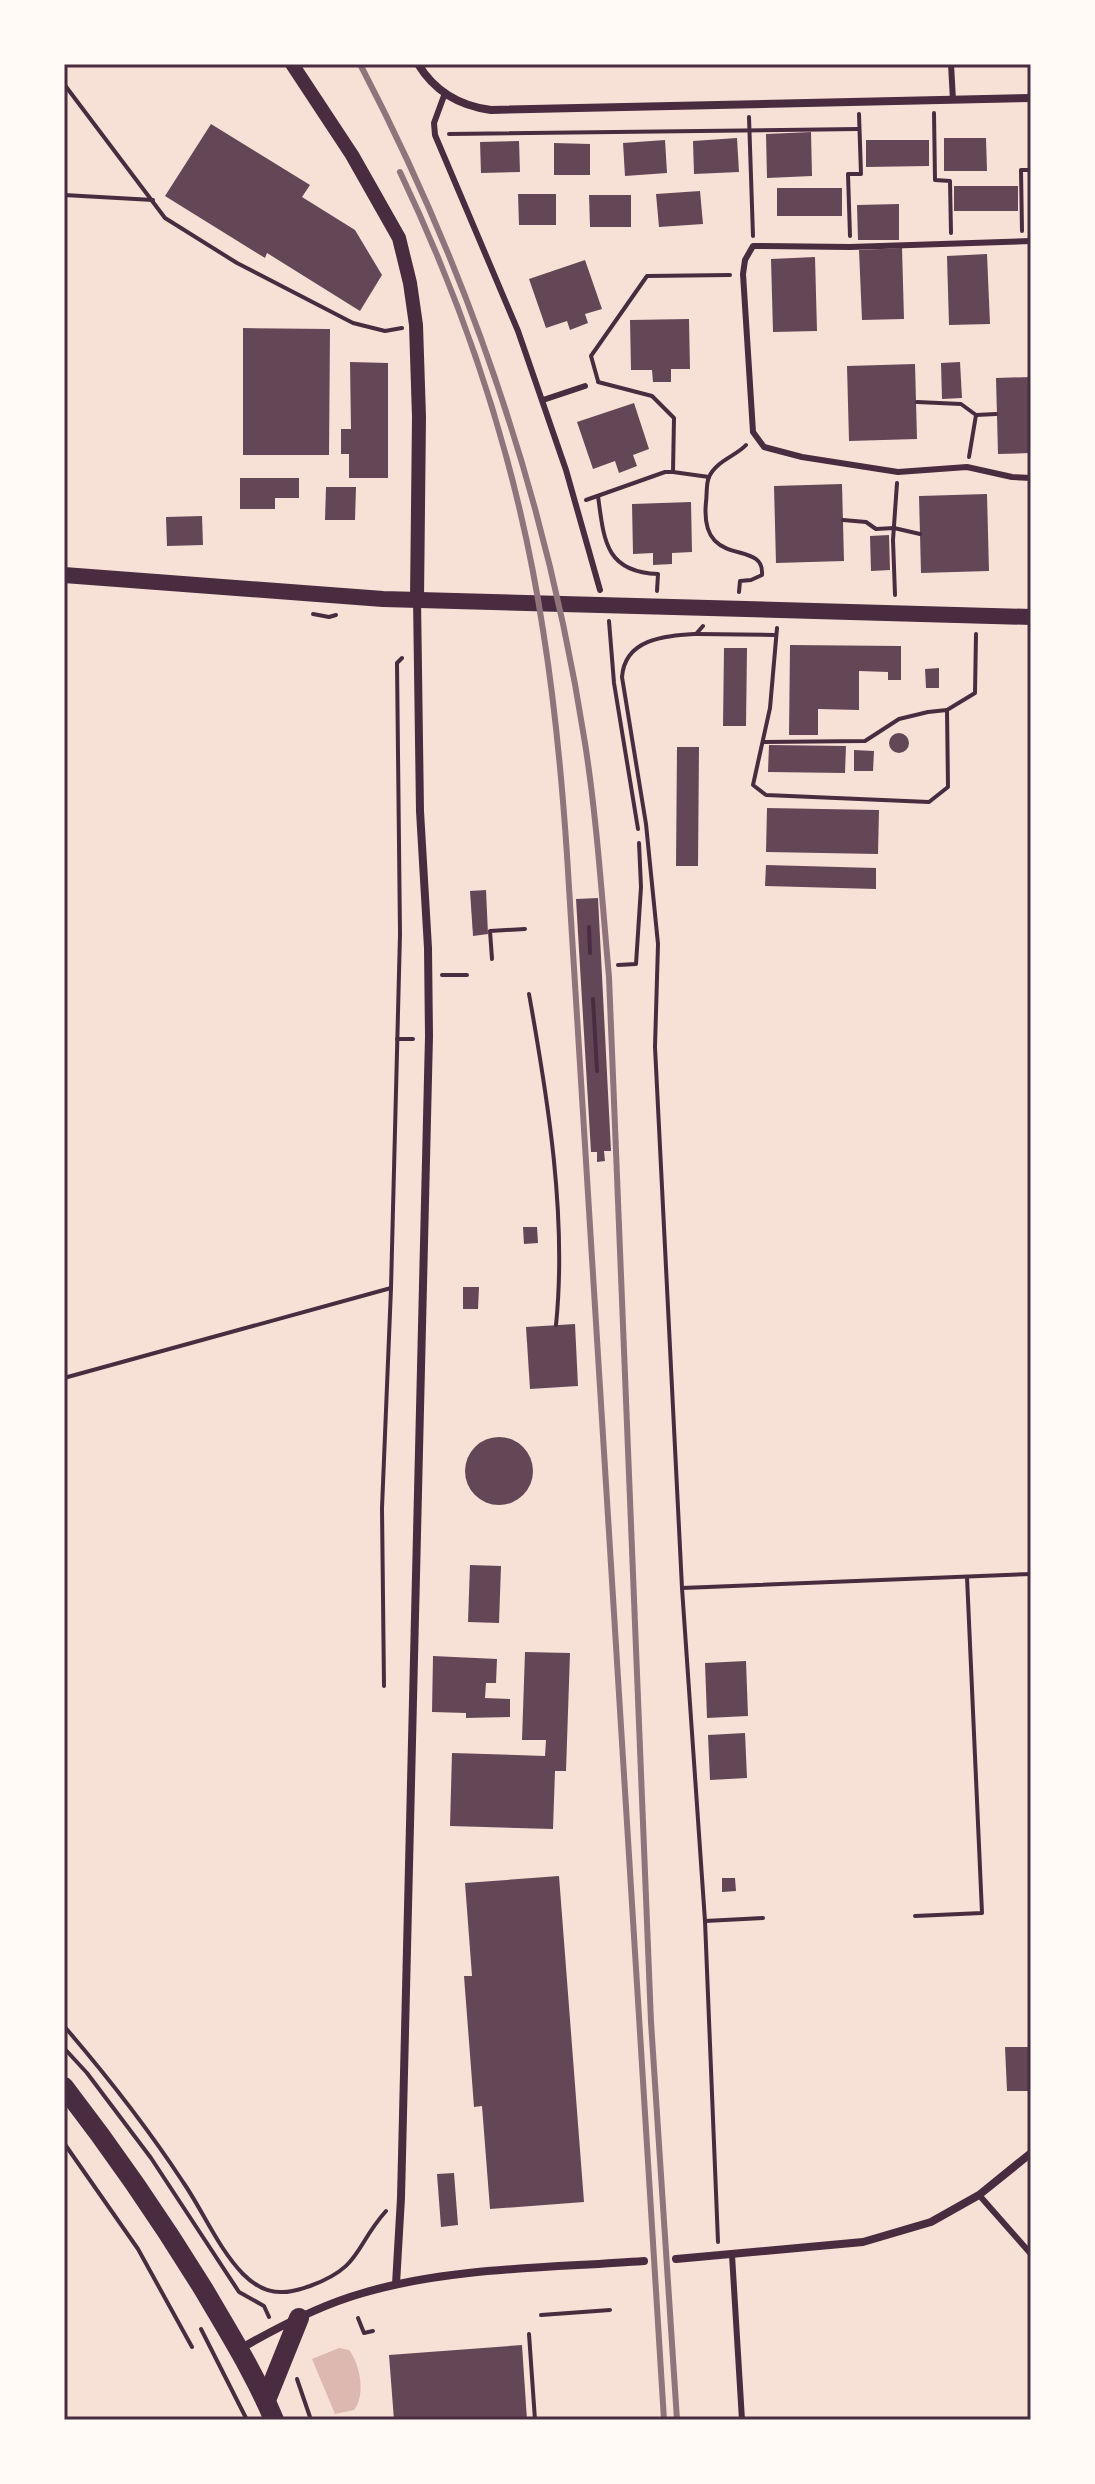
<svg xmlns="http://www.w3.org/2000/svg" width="1095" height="2484" font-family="'Fira Sans',sans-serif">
	<rect width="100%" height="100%" fill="#f7e1d7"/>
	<path fill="#dcb8b0" d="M339 2348 349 2350C360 2364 366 2395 354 2410L335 2414 312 2359Z"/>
	<g fill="#644757">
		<path d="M211 124 310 185 302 197 355 230 382 275 360 311 267 253 265 258 165 196Z"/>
		<path d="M811 132 812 176 767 178 766 134Z"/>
		<path d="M737 138 739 172 694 174 693 141Z"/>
		<path d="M944 138H986L987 171H944Z"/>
		<path d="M665 140 667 173 625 176 623 143Z"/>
		<path d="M866 140H929V166L866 167Z"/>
		<path d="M519 141 520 172 481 173 480 142Z"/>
		<path d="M554 143 590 144V175H554Z"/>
		<rect x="954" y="186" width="64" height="25"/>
		<rect x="777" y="188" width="65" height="28"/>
		<path d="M700 191 703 224 659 227 656 194Z"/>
		<path d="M518 194H556V225H519Z"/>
		<path d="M589 195H631V227H590Z"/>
		<path d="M899 204V240H858L857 205Z"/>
		<path d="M902 248 904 319 862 320 859 250Z"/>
		<path d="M987 254 990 324 949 325 947 256Z"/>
		<path d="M815 257 817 331 773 332 771 259Z"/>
		<path d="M585 260 602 309 585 314 588 323 570 330 567 321 546 328 529 279Z"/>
		<path d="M689 319 690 369H671V382H653L652 370H631L630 320Z"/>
		<path d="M243 328 330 329 329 455H243Z"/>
		<path d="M350 362 388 363V478H349V454H341V429H351Z"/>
		<path d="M960 362 962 398 942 399 941 363Z"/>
		<path d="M915 364 917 439 849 441 847 366Z"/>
		<path d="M1031 377V453L998 454 996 378Z"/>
		<path d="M634 403 649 449 633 455 637 466 619 473 615 461 593 469 577 422Z"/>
		<path d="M240 478H299V498H275V509H240Z"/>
		<path d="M842 484 844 561 776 563 774 486Z"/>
		<path d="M326 487H356L355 520H325Z"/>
		<path d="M987 494 989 571 921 573 919 496Z"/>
		<path d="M691 502 692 552 672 553V564L653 565V553L633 554 632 504Z"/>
		<path d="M202 516 203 545 167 546 166 517Z"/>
		<path d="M889 535 890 570 871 571 870 536Z"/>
		<path d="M790 645 901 646V680H888V672L859 671V710L818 709V735H789Z"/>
		<path d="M724 648H747L746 726H723Z"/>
		<path d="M939 668V688H926L925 669Z"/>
		<circle cx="899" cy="743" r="10"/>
		<path d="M769 745 846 746 845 773 768 772Z"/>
		<path d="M677 747H699L698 866H676Z"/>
		<path d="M854 750 874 751 873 771H854Z"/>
		<path d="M767 808 879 810 878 854 766 852Z"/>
		<path d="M766 865 876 868V889L765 886Z"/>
		<path d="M486 890 488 934 473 936 470 891Z"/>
		<path d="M598 898 611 1151H604L605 1161 597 1162V1152H591L576 899Z"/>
		<path d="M523 1227H537L538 1243 524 1244Z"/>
		<path d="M463 1287H479L478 1309H463Z"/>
		<path d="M575 1324 578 1386 530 1389 526 1327Z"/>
		<circle cx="499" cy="1471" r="34"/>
		<path d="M470 1565 501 1566 499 1623 468 1622Z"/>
		<path d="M525 1652 570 1653 566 1771H555L553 1829 450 1826 452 1753 545 1756 546 1740H522Z"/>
		<path d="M433 1656 497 1659 496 1683H486L485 1698 510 1699V1717L466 1718V1713L432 1712Z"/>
		<path d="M746 1661 748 1716 707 1718 705 1663Z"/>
		<path d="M745 1733 747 1778 710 1780 708 1735Z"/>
		<path d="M559 1876 584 2202 490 2209 482 2106 474 2107 464 1976H472L465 1883Z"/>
		<path d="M722 1878H735L736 1891 722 1892Z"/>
		<path d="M1005 2047H1030L1031 2091H1007Z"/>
		<path d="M454 2173 458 2225 441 2227 437 2174Z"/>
		<path d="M522 2345 527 2420H394L389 2355Z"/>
	</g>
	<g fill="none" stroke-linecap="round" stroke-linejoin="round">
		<g stroke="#4a2c40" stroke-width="4">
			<path d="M64 84 165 218 237 263 353 323 385 331 402 328"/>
			<path d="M934 113 935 180 950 181 951 233"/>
			<path d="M749 117 753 236"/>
			<path d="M449 134 859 129"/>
			<path d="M64 195 153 200"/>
			<path d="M1022 231 1021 170H1031"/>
			<path d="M850 236 848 174H861L859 114"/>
			<path d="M598 381 591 356 647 276 730 275"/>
			<path d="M917 402 961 404 976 415 969 457"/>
			<path d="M976 415 996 414"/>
			<path d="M673 472 709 477"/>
			<path d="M598 496C604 540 605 572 658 574L657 591"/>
			<path d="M586 500 665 472H673L674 418 652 396 598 382"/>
			<path d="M843 520 866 522 876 529 894 528 920 534"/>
			<path d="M739 592 740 581 751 580 762 575C765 537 699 572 706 502 707 495 706 483 709 477 716 461 736 456 746 445"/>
			<path d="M895 595 893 540 897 483"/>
			<path d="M313 614 329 617 336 615"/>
			<path d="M609 621 614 683 638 829"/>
			<path d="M703 626 696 634C666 636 625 638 622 677L646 824 658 944 655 1047 682 1588 705 1921 718 2242"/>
			<path d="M777 628 770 708 753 785 766 795 929 802 948 787 947 710 975 693 976 634"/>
			<path d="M697 634 774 635"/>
			<path d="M763 742 865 741 899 719 928 712 947 710"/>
			<path d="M589 927 590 953"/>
			<path d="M492 959 490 931 525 929"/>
			<path d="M618 965 636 964 641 887 639 843"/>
			<path d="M442 975H467"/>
			<path d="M529 994C548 1100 567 1217 556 1325"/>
			<path d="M593 999 597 1071"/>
			<path d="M397 1039H413"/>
			<path d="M64 1378 391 1288"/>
			<path d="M682 1588 1031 1574"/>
			<path d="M384 1686 382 1508 391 1288 400 934 397 663 402 658"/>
			<path d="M915 1916 982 1913 967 1577"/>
			<path d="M705 1921 763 1918"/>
			<path d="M64 2026C107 2076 147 2127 183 2182 203 2211 218 2248 243 2274 253 2284 266 2292 280 2292 291 2293 300 2289 310 2286 362 2267 354 2247 386 2211"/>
			<path d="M64 2048 87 2073 151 2158 239 2292 264 2306 269 2317"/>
			<path d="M64 2143 138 2249 192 2347"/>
			<path d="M541 2315 610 2310"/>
			<path d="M358 2318 364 2333 373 2331"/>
			<path d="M201 2329 247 2420"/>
			<path d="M529 2334 535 2420"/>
			<path d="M297 2379 311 2420"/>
		</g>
		<g stroke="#4a2c40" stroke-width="6">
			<path d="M951 64 953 100"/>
			<path d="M445 93 434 123 435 135 518 331 566 470 600 590"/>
			<path d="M1031 241 850 247 753 246 745 260 743 274 753 432 764 447 802 457 898 472 967 467 1012 477 1031 478"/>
			<path d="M543 400 585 386"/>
			<path d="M979 2195 1031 2254"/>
			<path d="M732 2255 742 2420"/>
		</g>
		<g stroke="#4a2c40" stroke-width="8">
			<path d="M418 64C435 92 460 106 491 110L1031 98"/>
			<path d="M676 2259 863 2242 931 2222 979 2195 1031 2153"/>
			<path d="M396 2284 401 2198 429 1036 428 948 420 811 417 599"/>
			<path d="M240 2349C278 2327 320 2305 363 2293 451 2267 552 2268 644 2261"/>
		</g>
		<path stroke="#4a2c40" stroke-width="14" d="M292 64 352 155 399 238 410 283 416 325 419 417 417 599"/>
		<path stroke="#4a2c40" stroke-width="16" d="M64 575 383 599 1031 617"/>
		<g stroke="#4a2c40" stroke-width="20">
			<path d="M64 2087C115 2153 161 2220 204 2290 229 2333 255 2374 274 2420"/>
			<path d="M266 2400 299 2318"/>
		</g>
		<g stroke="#8f747c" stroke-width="6">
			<path d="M360 64C471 277 548 505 585 743 597 820 602 899 609 977L651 2022 677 2420"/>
			<path d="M400 172C469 317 519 472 543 630 555 705 562 780 567 855L664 2420"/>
		</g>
	</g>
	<rect width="1095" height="2484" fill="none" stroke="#fffaf5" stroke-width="132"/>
	<rect x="66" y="66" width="963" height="2352" fill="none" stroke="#4a2c40" stroke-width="3"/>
</svg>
